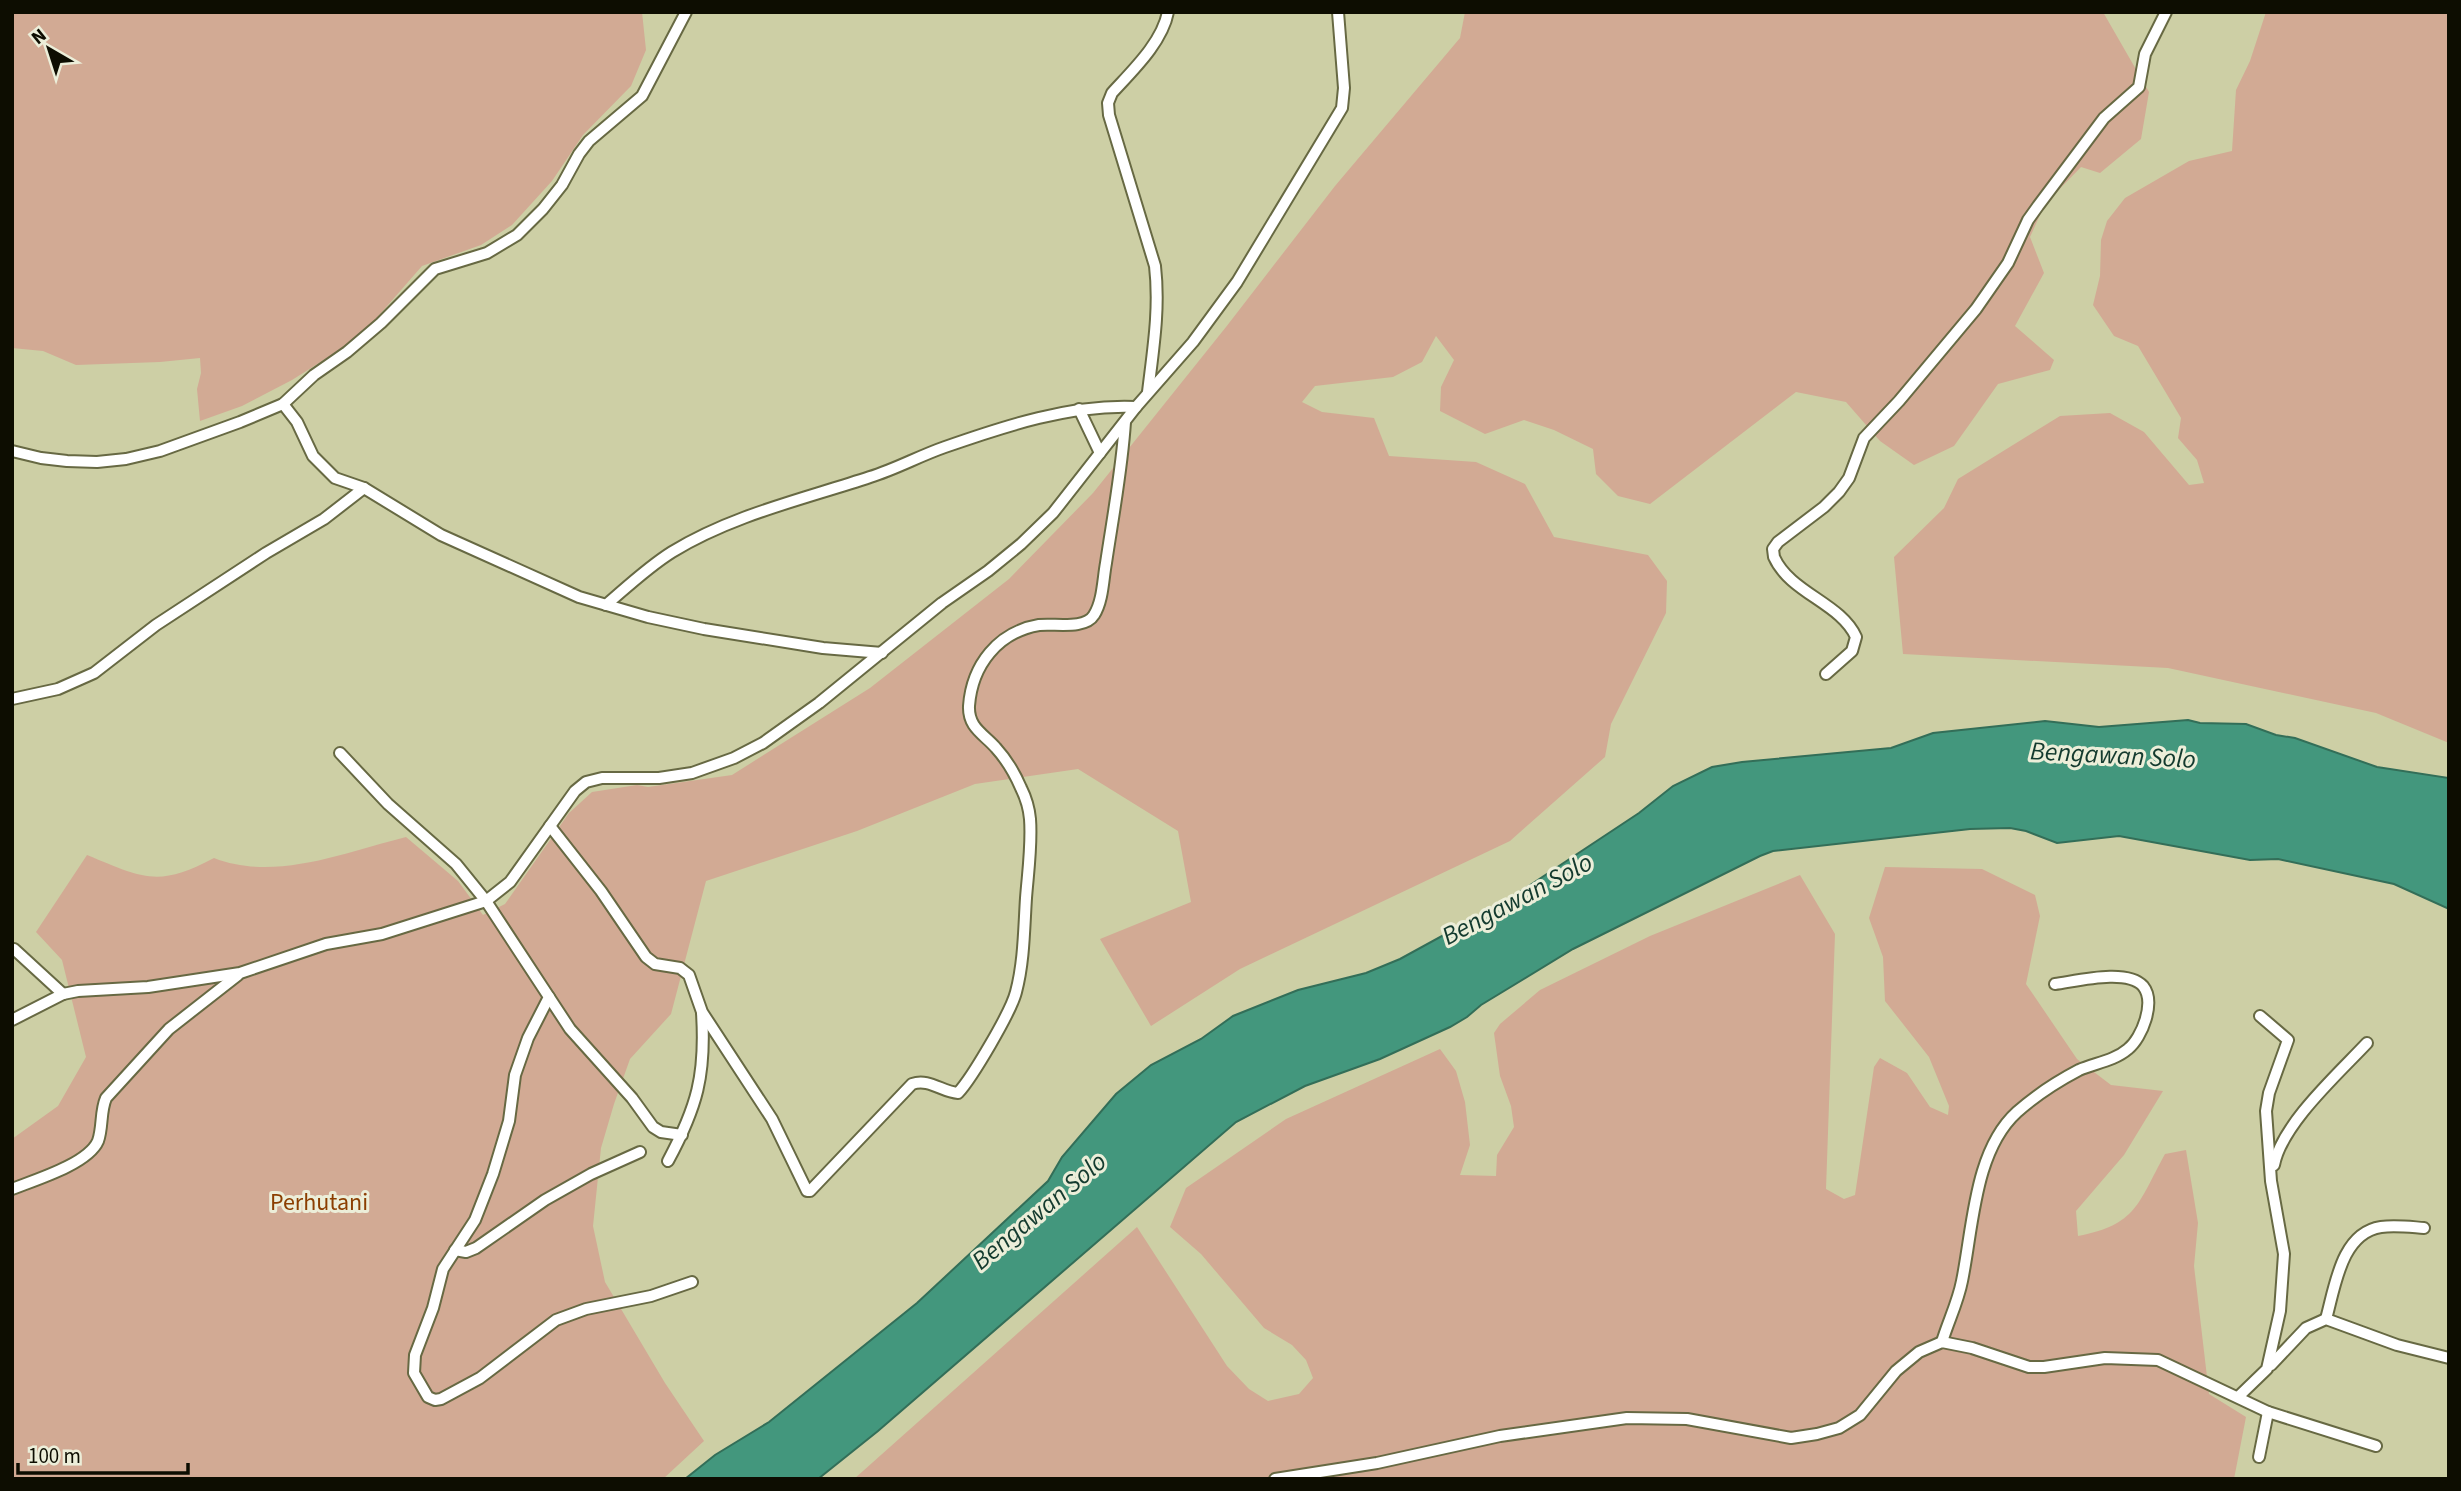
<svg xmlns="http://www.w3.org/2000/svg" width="2461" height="1491" font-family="'Source Sans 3',sans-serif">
	<rect width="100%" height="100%" fill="#cdcfa5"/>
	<g fill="#d2aa94">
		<path d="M12 12H642L646 50 631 86 583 135 552 181 512 225 481 245 422 266 374 321 341 349 292 380 242 406 200 421 197 389 201 373 200 358 160 362 76 365 43 351 12 348Z"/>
		<path d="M1465 12H2103L2149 92 2141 139 2100 173 2081 167 2045 204 2030 237 2044 273 2015 326 2054 360 2050 370 1998 384 1954 446 1914 465 1880 441 1846 402 1796 392 1650 504 1618 496 1596 474 1593 449 1554 430 1524 420 1485 434 1440 411 1441 387 1454 360 1436 336 1422 362 1393 377 1315 386 1302 402 1322 412 1374 418 1389 456 1476 462 1525 484 1554 537 1648 555 1667 581 1666 613 1611 724 1605 757 1510 841 1240 969 1151 1026 1100 939 1191 902 1178 831 1078 769 975 784 857 831 706 881 671 1014 630 1059 614 1104 601 1148 593 1226 605 1282 665 1383 704 1441 663 1479H12V1139L58 1106 86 1057 62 960 36 932 87 855C143 878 158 888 214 858 275 882 346 852 406 837L458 881 483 915 505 904 569 813 592 792 637 785 648 787 732 775 870 688 1009 579 1093 493 1226 327 1335 186 1460 38Z"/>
		<path d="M2266 12H2449V743L2376 713 2168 668 1903 654 1894 557 1944 508 1958 479 2060 416 2110 413 2144 432 2189 485 2204 483 2197 460 2178 438 2181 418 2138 346 2114 336 2093 305 2100 276 2101 240 2107 221 2125 198 2189 161 2232 151 2236 90 2250 61Z"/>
		<path d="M1885 867 1982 869 2035 895 2040 916 2026 984 2077 1059 2111 1085 2163 1091 2124 1155 2076 1211 2078 1236C2137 1225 2138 1203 2165 1154L2186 1150 2198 1223 2194 1266 2209 1394 2246 1417 2234 1479H854L1137 1227 1227 1366 1249 1389 1268 1401 1299 1394 1313 1378 1306 1360 1292 1345 1264 1328 1201 1254 1170 1227 1186 1188 1286 1119 1440 1049 1456 1071 1465 1102 1470 1145 1460 1175 1496 1176 1497 1155 1514 1127 1511 1106 1500 1076 1494 1033 1500 1024 1540 990 1650 936 1800 875 1835 934 1826 1189 1844 1199 1855 1195 1874 1067 1880 1058 1907 1073 1930 1107 1948 1115 1949 1106 1929 1057 1885 1001 1883 957 1869 918Z"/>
	</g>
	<path fill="#43977d" stroke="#336e58" stroke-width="2" d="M2188 720 2200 723 2246 724 2276 735 2295 738 2377 767 2449 778V909L2394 884 2278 859 2250 860 2119 836 2057 843 2026 831 2010 828 1970 829 1773 851 1760 856 1573 949 1481 1005 1467 1017 1450 1027 1380 1059 1305 1086 1236 1122 878 1431 818 1479H685L715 1455 769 1422 917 1303 1048 1181 1062 1157 1116 1094 1151 1065 1201 1039 1233 1016 1298 990 1366 973 1400 959 1506 901 1639 813 1673 786 1712 767 1742 762 1891 748 1933 733 2045 721 2099 727Z"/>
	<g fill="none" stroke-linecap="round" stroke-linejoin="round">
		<g stroke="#676943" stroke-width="14">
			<g id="street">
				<path d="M1148 392C1153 350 1160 309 1155 266L1109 115 1108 103 1112 93C1132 71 1162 43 1168 12"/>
				<path d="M283 404 297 422 313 456 335 478 364 488 441 535 579 597 648 617 704 629 823 648 882 653"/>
				<path d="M1079 409 1100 453"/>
				<path d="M12 451 41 458 67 461 97 462 126 459 160 451 240 422 283 404 314 375 347 352 381 323 435 269 487 253 517 235 543 209 562 185 579 154 589 141 642 96 686 12"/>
				<path d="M606 605C627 587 648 567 672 552 732 515 804 499 870 477 896 469 919 456 945 447 1005 426 1071 404 1136 407"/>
				<path d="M1826 674 1852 651 1856 637C1841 603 1790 593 1774 557L1773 549 1778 542 1824 507 1839 492 1849 478 1864 438 1899 401 1976 309 2008 263 2028 220 2038 206 2104 118 2139 87 2145 54 2166 12"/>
				<path d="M12 699 58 689 94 673 156 625 266 553 324 519 364 488"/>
				<path d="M340 753 388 804 456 864 486 901 549 997 528 1038 515 1075 509 1121 493 1174 475 1220 443 1269 433 1308 415 1355 414 1373 428 1397 435 1400 441 1399 480 1378 556 1320 586 1309 651 1296 692 1282"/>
				<path d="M550 826 601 891 646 957 655 964 680 968 689 975 702 1012 772 1119 807 1191H810L912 1084C929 1078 942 1092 958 1093 972 1078 1011 1012 1016 992 1024 962 1024 929 1026 898 1028 872 1032 845 1030 819 1029 808 1026 798 1021 788 1015 774 1006 759 996 748 984 734 968 728 969 706 972 665 998 632 1039 625 1054 623 1085 630 1094 615 1103 601 1103 579 1106 563 1113 516 1122 469 1125 422"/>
				<path d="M14 949 63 994"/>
				<path d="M549 997 570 1029 632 1098 653 1127 661 1132 682 1135"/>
				<path d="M12 1020 63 994 78 991 148 987 240 973 326 944 382 934 486 901 510 882 575 791 586 782 602 778H659L692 773 734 758 763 743 819 703 942 603 988 571 1021 544 1053 513 1136 407 1193 342 1237 282 1342 108 1344 88 1338 12"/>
				<path d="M668 1161C697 1107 706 1075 702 1013"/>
				<path d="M2274 1165C2282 1124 2338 1074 2367 1043"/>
				<path d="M12 1189C35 1180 88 1164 98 1141 103 1127 100 1112 106 1098L169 1029 238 975"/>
				<path d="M455 1250 466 1252 476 1248 545 1200 591 1174 640 1152"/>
				<path d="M2326 1319C2335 1287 2341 1233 2381 1227 2395 1225 2410 1227 2424 1228"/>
				<path d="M1942 1342C1948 1322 1958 1302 1962 1281 1973 1228 1974 1151 2017 1112 2035 1096 2058 1081 2079 1070 2095 1063 2114 1061 2128 1049 2142 1038 2156 1002 2143 986 2127 968 2077 981 2055 984"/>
				<path d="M2271 1365 2306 1328 2326 1319 2397 1345 2449 1358"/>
				<path d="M2238 1397 2267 1369 2280 1311 2284 1254 2271 1181 2266 1111 2269 1093 2288 1040 2260 1016"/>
				<path d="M2259 1457 2268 1412"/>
				<path d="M1275 1479 1377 1463 1500 1436 1627 1418 1687 1419 1791 1438 1817 1434 1839 1428 1860 1415 1896 1371 1919 1352 1942 1342 1972 1348 2029 1367H2044L2105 1358 2158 1360 2268 1412 2376 1446"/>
			</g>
		</g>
		<use href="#street" stroke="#fff" stroke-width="10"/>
	</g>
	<g text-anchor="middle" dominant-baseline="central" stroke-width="6" stroke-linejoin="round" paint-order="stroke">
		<g font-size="24" fill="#8b3e00" stroke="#eceed9">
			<text x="319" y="1202">Perhutani</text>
		</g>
		<g font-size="26" font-style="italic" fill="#133a2e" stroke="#eceed9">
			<text transform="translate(2113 755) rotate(3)">Bengawan Solo</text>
			<text transform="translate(1517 899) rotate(-28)">Bengawan Solo</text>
			<text transform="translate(1039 1211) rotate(-40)">Bengawan Solo</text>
		</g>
	</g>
	<rect width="2461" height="1491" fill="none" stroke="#0d0d01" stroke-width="28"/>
	<g transform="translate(49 49) rotate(321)" stroke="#eceed9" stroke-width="5" paint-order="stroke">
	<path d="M0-5L12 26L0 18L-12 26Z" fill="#0d0d01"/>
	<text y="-10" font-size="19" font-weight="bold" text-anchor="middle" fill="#0d0d01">N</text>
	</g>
	<path d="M18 1463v10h170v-10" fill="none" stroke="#0d0d01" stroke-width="3.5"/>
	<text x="28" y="1463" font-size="21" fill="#0d0d01" stroke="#eceed9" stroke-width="5" paint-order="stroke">100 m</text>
</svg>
